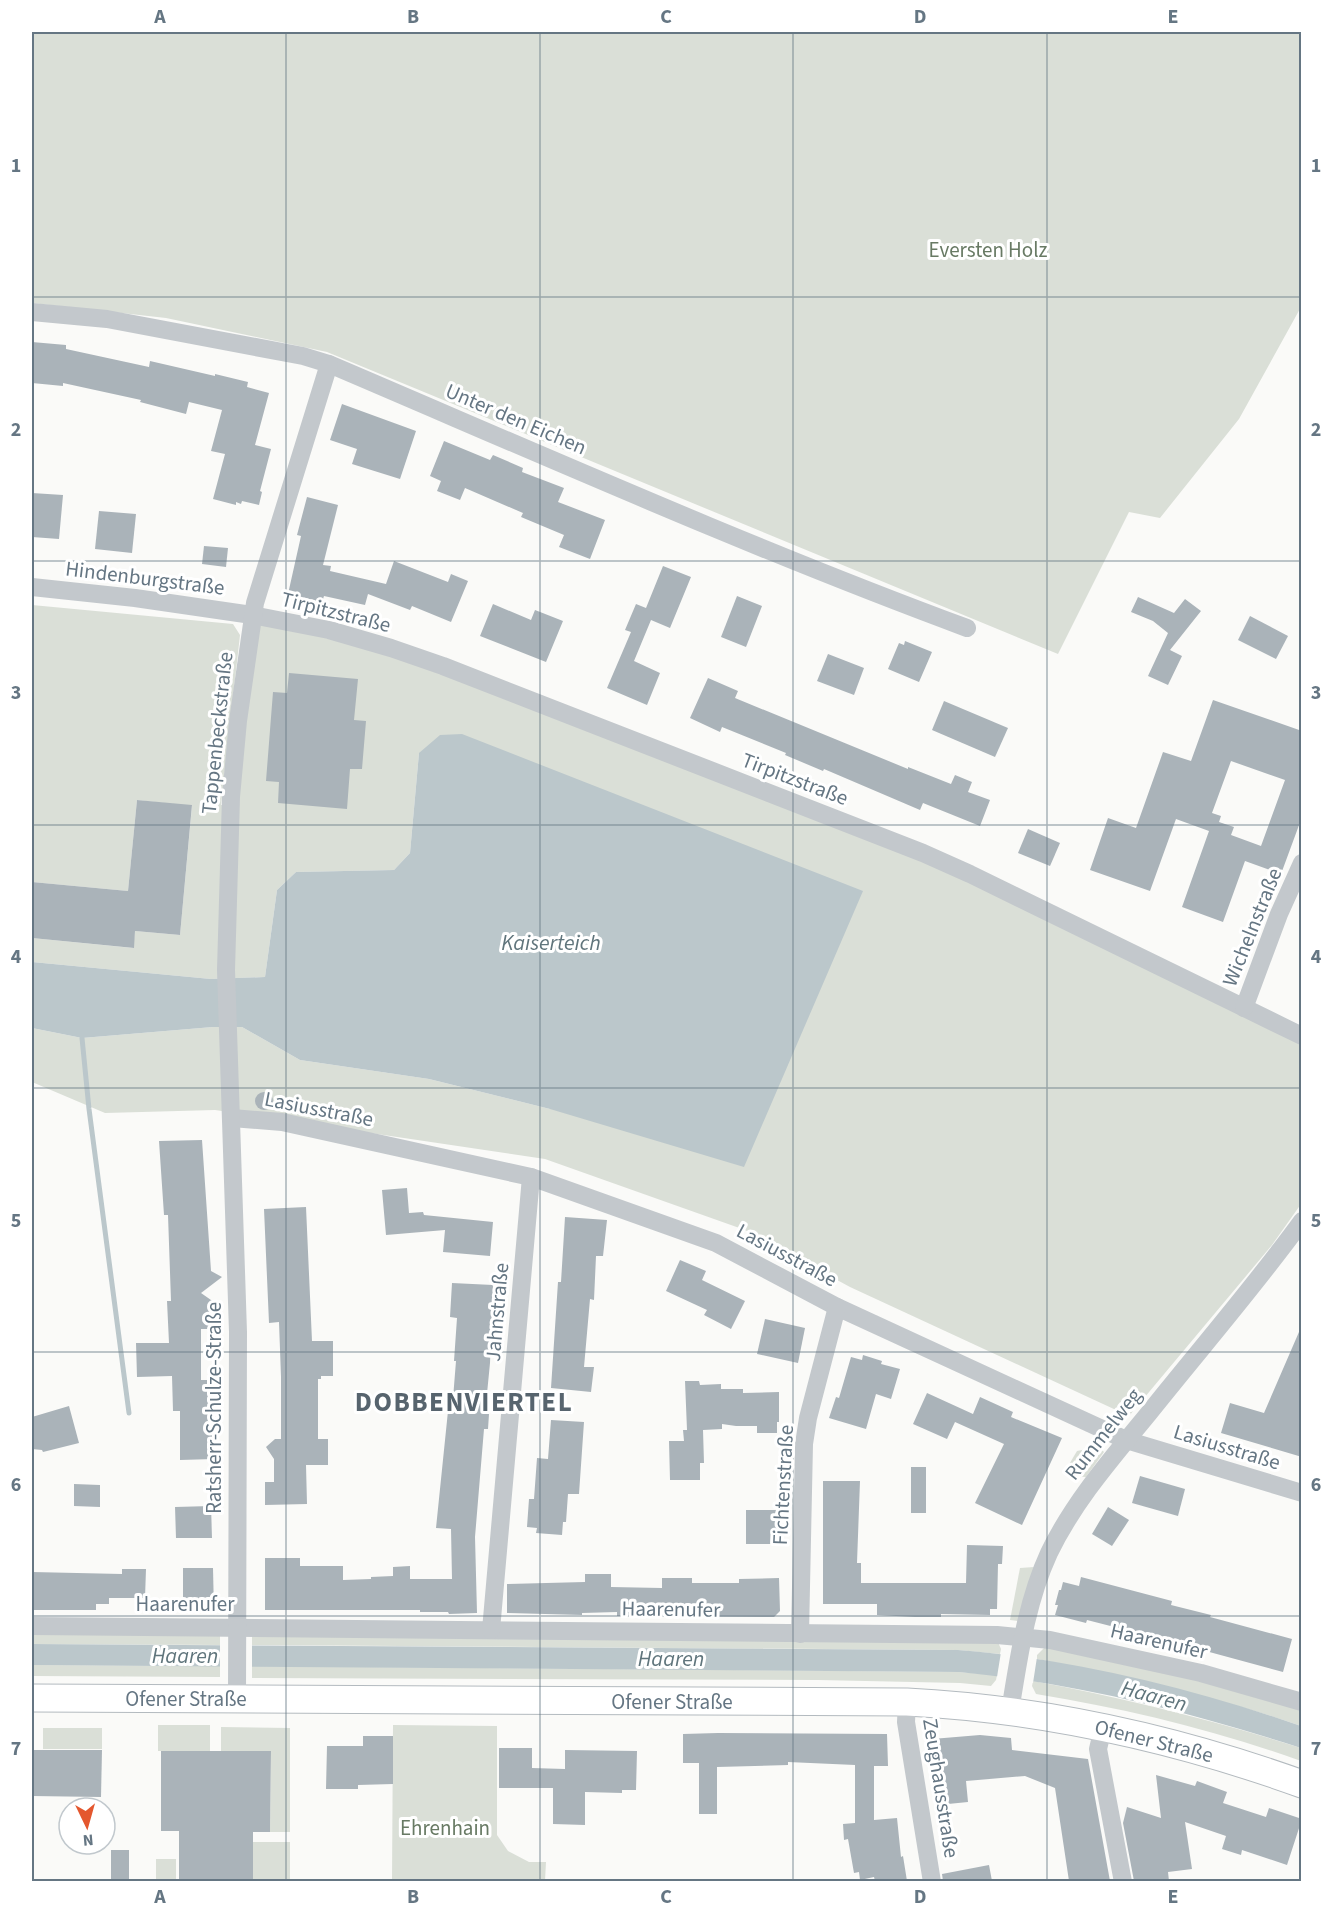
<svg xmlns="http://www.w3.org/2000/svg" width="1333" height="1913" font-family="'Source Sans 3',sans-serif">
	<rect width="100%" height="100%" fill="#fafaf8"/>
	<g fill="#dadfd7">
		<path d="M32 32H1301V307L1239 419 1160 518 1129 512 1058 654 327 352 166 318 32 303Z"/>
		<path d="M32 605 233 624 240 635 221 805H230L252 615 329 630 923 853 1301 1043V1204L1272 1245 1129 1416 850 1287 745 1230 545 1159 215 1110 105 1113 32 1082V1028L82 1038 213 1027H242L300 1060 429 1079 550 1109 419 753 410 853 394 870 296 872 277 890 265 977 211 979 32 962V938L133 948 135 931 180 935 192 806 137 800 128 891 32 882Z"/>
		<path d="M1091 1448 1101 1449 1104 1452 1086 1477 1069 1476 1064 1473 1077 1451Z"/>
		<path d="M1034 1567 1018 1621 1010 1620 1020 1568Z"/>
		<path d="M32 1631 220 1633V1645L32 1644Z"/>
		<path d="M252 1633 997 1640 1001 1649 1000 1654 958 1650 252 1645Z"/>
		<path d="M1047 1645 1175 1673 1301 1709V1726C1215 1696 1126 1677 1037 1659V1655Z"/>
		<path d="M32 1665 220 1666V1677L32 1676Z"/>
		<path d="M252 1666 959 1672 997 1675 996 1680 991 1686 960 1683 818 1680 252 1678Z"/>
		<path d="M1033 1681C1124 1698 1213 1720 1301 1748V1761C1215 1730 1127 1709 1036 1694L1032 1686Z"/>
		<rect x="158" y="1725" width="52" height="26"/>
		<path d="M393 1725 497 1726V1835L508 1851 529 1862H546L545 1881 392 1882Z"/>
		<path d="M221 1727 290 1728V1832H270L271 1752 221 1751Z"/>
		<rect x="43" y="1728" width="59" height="21"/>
		<path d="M253 1842H290V1881L253 1882Z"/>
		<rect x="156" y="1859" width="20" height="22"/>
	</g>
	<g fill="#bbc7cb">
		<path d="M462 734 863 891 744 1167 550 1109 429 1079 300 1060 242 1027H213L82 1038 32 1028V962L211 979 265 977 277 890 296 872 394 870 410 853 419 753 440 735Z"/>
		<path d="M32 1644 958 1650C1074 1659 1191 1688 1301 1726V1748C1190 1712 1076 1683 959 1672L32 1665Z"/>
	</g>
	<g fill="#fafaf8">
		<rect x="220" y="1643" width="32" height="25"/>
		<path d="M1001 1652 1037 1657 1033 1683 997 1677Z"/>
	</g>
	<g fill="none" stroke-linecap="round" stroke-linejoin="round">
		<path stroke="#bbc7cb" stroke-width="5" d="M82 1038 89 1109 129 1413"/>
	</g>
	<g fill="#aab3b9" fill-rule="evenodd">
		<path d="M32 342 66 345V349L149 367 150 361 215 376V374L248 382 247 387 269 393 255 445 271 449 260 491 262 492 259 505 242 501 241 504 236 502V505L213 499 225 454 211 451 222 410 189 402 186 414 140 402 141 400 63 383V386L32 383Z"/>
		<path d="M342 404 416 431 400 479 352 464 357 449 330 440Z"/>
		<path d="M444 441 490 460 493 455 523 468 522 472 564 488 558 502 605 520 590 559 559 547 564 535 521 517 523 513 465 488 460 500 437 491 441 481 430 476Z"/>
		<path d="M32 493 63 495 59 539 32 537Z"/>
		<path d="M307 497 338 505 323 565 331 566 330 571 386 584 394 561 448 582 451 574 468 581 451 622 412 606 410 610 368 594 365 605 324 596 322 602 288 594 301 536 297 535Z"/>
		<path d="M99 511 136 514 132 553 95 549Z"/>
		<path d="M204 546 228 548 226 567 202 564Z"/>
		<path d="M663 566 691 577 670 628 651 620 634 661 660 673 647 705 607 688 631 632 625 630 636 604 646 608Z"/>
		<path d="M737 596 762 606 746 647 721 637Z"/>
		<path d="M1138 597 1174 613 1185 599 1201 611 1170 650 1182 656 1168 685 1148 676 1168 633 1153 621 1131 612Z"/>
		<path d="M493 604 531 620 535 610 563 621 546 662 480 636Z"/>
		<path d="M1250 616 1288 636 1276 659 1238 640Z"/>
		<path d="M905 641 932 652 919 682 888 669 899 643 904 645Z"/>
		<path d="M828 654 864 668 854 695 817 681Z"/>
		<path d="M289 673 358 679 354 720 366 721 362 769H350L347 809 278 803 279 782 266 781 273 692 287 693Z"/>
		<path d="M708 678 738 691 735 698 908 769V767L951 784 955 775 972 782 968 792 990 800 980 826 923 803 920 810 824 769 823 771 785 755 786 753 722 727 720 732 690 718Z"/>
		<path d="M1213 700 1302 731V817L1281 874 1245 861 1223 922 1182 907 1209 831 1176 819 1150 891 1090 870 1108 818 1136 828 1163 752 1191 761ZM1231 761 1285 780 1261 846 1231 835 1234 827 1219 822 1221 816 1212 813Z"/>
		<path d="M944 701 1008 728 995 757 932 730Z"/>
		<path d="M137 800 192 805 180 935 135 931 134 948 32 938V882L128 891Z"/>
		<path d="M1028 829 1060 843 1050 866 1018 853Z"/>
		<circle cx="264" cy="1101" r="9"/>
		<path d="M202 1140 211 1271 222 1277 201 1293 221 1307 211 1313V1329H201V1380H212L214 1459 180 1460V1411H173L172 1376 137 1377 136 1343H169L167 1301H171L168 1215H164L159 1141Z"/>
		<path d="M407 1188 409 1213 423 1212 424 1215 493 1222 490 1256 443 1252 445 1230 386 1235 382 1190Z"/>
		<path d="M306 1207 312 1341H333V1376H321V1379H318V1439H328V1465H306L307 1504 265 1505V1482H274V1459L266 1447 275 1439H281V1377L279 1322 269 1323 264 1209Z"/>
		<path d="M565 1217 607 1220 603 1256H596L594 1300 590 1299 584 1367H594L591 1392 551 1388 558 1282H561Z"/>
		<path d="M680 1260 706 1271 702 1280 745 1301 731 1329 704 1315 707 1310 666 1291Z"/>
		<path d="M452 1283 493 1285 490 1363 485 1414H489L488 1429H484L475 1537 477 1613 449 1614 448 1612H420V1610H265V1558H300V1566H343V1580L371 1579V1577L393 1576V1567L410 1566V1579H452L451 1529 436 1528 448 1411H452L456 1361H454L457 1318 450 1317Z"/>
		<path d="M765 1319 805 1328 798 1363 757 1354Z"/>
		<path d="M1302 1325V1457L1221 1433 1230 1403 1264 1413Z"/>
		<path d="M863 1355 882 1361 881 1364 900 1369 891 1399 876 1394 866 1429 829 1418 836 1397 839 1398 851 1357 862 1360Z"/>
		<path d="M685 1381H699L700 1385 721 1384V1389H743V1393L779 1392V1422H777V1433H757V1426H736L722 1424V1429L703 1430 704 1463H700V1480H670L669 1441H684L683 1430H687Z"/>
		<path d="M927 1393 973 1414 980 1397 1013 1412 1011 1417 1062 1438 1022 1525 975 1503 1004 1444 955 1422 947 1439 913 1424Z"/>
		<path d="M69 1406 79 1443 43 1452 42 1450 32 1449V1417Z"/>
		<path d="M551 1420 584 1422 579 1494H568L566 1522H563L562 1535 536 1533 537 1528 527 1527 529 1499H534L537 1458 548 1459Z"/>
		<rect x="911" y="1467" width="15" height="46"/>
		<path d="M1140 1476 1185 1489 1178 1516 1132 1503Z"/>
		<path d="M823 1481H860L857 1563H861V1583H966L967 1545 1003 1546 1002 1564H998L997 1609H990V1615L941 1614V1617H915L877 1615V1604H823Z"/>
		<path d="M74 1484 100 1485V1507L74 1506Z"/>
		<path d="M211 1506 212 1538H176L175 1507Z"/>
		<path d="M1108 1507 1129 1520 1112 1546 1092 1534Z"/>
		<rect x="746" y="1510" width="32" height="34"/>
		<path d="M183 1568H213L214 1612H183Z"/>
		<path d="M122 1569H146L145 1598H109V1604H96V1610H32V1572L122 1574Z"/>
		<path d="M585 1574H611V1587L662 1588V1578H692V1583H739V1579L779 1578 780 1611 774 1617 617 1616V1612L582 1613V1615L507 1613V1584L585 1582Z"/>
		<path d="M1081 1577 1172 1601 1171 1605 1211 1615 1210 1617 1292 1639 1283 1672 1202 1650 1201 1654 1176 1648 1177 1643 1087 1620 1086 1623 1055 1615 1058 1605H1055L1059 1590H1061L1063 1582 1079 1586Z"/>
		<path d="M718 1733 887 1734 888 1766H874V1820L897 1818 901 1857 903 1856 907 1881H875L874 1877 860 1880 859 1872 854 1873 848 1839 844 1840 843 1824 855 1823V1765L788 1762V1765L717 1767V1814H699V1763H683V1734Z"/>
		<path d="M980 1735 1011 1738 1012 1750 1088 1759 1110 1881H1069L1055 1788 1025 1776 966 1781 968 1802 938 1805 932 1739Z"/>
		<path d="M363 1736H393V1784L358 1785V1789H326L327 1746H363Z"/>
		<path d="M499 1748H532V1768L565 1769V1750L637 1751 636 1790H622V1793L585 1792V1825L553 1824V1788H499Z"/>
		<path d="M32 1750H102L101 1797 32 1796Z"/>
		<path d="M161 1751H271L270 1832H253V1881H179V1831H161Z"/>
		<path d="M1156 1775 1195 1786 1197 1781 1227 1792 1223 1803 1266 1817 1269 1808 1302 1819 1287 1865 1242 1850 1241 1855 1222 1849 1226 1836 1185 1822 1192 1869 1168 1872 1169 1881H1134L1123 1823 1127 1807 1161 1818Z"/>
		<rect x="111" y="1850" width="18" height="31"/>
		<path d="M989 1865 992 1881H943L942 1874Z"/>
	</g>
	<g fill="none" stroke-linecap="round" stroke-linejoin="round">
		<g stroke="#b3babf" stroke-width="29">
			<path id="secondary" d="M32 1698 907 1702C1042 1709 1174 1738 1302 1784"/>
		</g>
		<g stroke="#c3c8cc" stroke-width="18">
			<path d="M32 312 107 319 303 356 329 364C540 454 751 548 967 628"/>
			<path d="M32 587 135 598 252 615 329 630 391 648 443 666 923 853 970 874 1302 1036"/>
			<path d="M1244 1008 1279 914 1302 863"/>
			<path d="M232 1118 282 1122 531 1177 716 1243 837 1307 1126 1440 1302 1493"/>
			<path d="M32 1626 997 1635 1050 1640 1201 1673 1302 1702"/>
			<path d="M491 1630 531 1177"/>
			<path d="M800 1634 804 1444 808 1418 837 1307"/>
			<path d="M237 1699 238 1332 226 970 231 797 238 721 255 603 329 364"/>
			<path d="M907 1702 906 1722 932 1882"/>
			<path d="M1010 1711C1019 1657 1026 1603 1049 1553 1074 1501 1113 1457 1149 1413 1200 1349 1254 1287 1302 1221"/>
			<path d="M1103 1728 1098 1749 1123 1882"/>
		</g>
		<use href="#secondary" stroke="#fff" stroke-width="27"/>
	</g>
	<path fill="none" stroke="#657683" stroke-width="1.5" stroke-opacity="0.55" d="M286 32V1882M540 32V1882M793 32V1882M1047 32V1882M32 297H1302M32 561H1302M32 825H1302M32 1088H1302M32 1352H1302M32 1616H1302"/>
	<g text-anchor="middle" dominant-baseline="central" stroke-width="6" stroke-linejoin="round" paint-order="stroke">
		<g font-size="21" fill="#687a64" stroke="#fff">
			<text x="988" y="250">Eversten Holz</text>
			<text x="445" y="1828">Ehrenhain</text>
		</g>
		<g font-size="21" fill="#657683" stroke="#fff">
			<text transform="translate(516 419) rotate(23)">Unter den Eichen</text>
			<text transform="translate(145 578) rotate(7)">Hindenburgstraße</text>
			<text transform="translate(336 612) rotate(14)">Tirpitzstraße</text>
			<text transform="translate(217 733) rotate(-84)">Tappenbeckstraße</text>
			<text transform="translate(795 779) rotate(21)">Tirpitzstraße</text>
			<text transform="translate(1252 927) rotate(-68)">Wichelnstraße</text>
			<text transform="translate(319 1109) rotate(11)">Lasiusstraße</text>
			<text transform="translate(787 1255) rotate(28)">Lasiusstraße</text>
			<text transform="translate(497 1312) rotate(-85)">Jahnstraße</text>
			<text transform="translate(214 1408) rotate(-90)">Ratsherr-Schulze-Straße</text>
			<text transform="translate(1103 1434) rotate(-52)">Rummelweg</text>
			<text transform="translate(1227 1447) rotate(17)">Lasiusstraße</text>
			<text transform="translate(783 1485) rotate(-87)">Fichtenstraße</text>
			<text x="185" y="1604">Haarenufer</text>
			<text transform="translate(671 1609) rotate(1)">Haarenufer</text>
			<text transform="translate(1159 1641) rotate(13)">Haarenufer</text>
			<text x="186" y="1699">Ofener Straße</text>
			<text x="672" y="1702">Ofener Straße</text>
			<text transform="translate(1154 1741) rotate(14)">Ofener Straße</text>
			<text transform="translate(941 1788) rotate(81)">Zeughausstraße</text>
		</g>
		<g font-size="22" font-style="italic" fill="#60757c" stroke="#fff">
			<text x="551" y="943">Kaiserteich</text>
			<text x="185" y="1656">Haaren</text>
			<text x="671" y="1659">Haaren</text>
			<text transform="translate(1154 1696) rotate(15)">Haaren</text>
		</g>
		<g font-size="27" font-weight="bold" letter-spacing="1.5" fill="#57646e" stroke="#fff">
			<text x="464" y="1402">DOBBENVIERTEL</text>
		</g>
	</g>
	<rect width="1333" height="1913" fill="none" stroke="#ffffff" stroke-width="66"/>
	<g transform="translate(87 1826) rotate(175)"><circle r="28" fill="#ffffff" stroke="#c1c8cd" stroke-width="1.5"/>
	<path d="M0-4.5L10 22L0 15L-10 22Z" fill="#e4572e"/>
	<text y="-9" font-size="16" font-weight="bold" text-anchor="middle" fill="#657683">N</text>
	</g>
	<rect x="33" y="33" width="1267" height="1847" fill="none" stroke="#657683" stroke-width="2"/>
	<g font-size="20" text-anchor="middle" font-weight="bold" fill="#657683">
		<text x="160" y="23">A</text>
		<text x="413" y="23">B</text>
		<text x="666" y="23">C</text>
		<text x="920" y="23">D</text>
		<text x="1173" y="23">E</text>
		<text x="16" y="172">1</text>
		<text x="1316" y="172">1</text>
		<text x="16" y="436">2</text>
		<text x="1316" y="436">2</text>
		<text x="16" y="699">3</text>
		<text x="1316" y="699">3</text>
		<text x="16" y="963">4</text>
		<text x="1316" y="963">4</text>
		<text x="16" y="1227">5</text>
		<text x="1316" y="1227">5</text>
		<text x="16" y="1491">6</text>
		<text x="1316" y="1491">6</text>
		<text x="16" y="1755">7</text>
		<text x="1316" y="1755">7</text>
		<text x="160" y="1903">A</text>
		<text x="413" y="1903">B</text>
		<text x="666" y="1903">C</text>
		<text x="920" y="1903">D</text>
		<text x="1173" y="1903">E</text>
	</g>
</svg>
